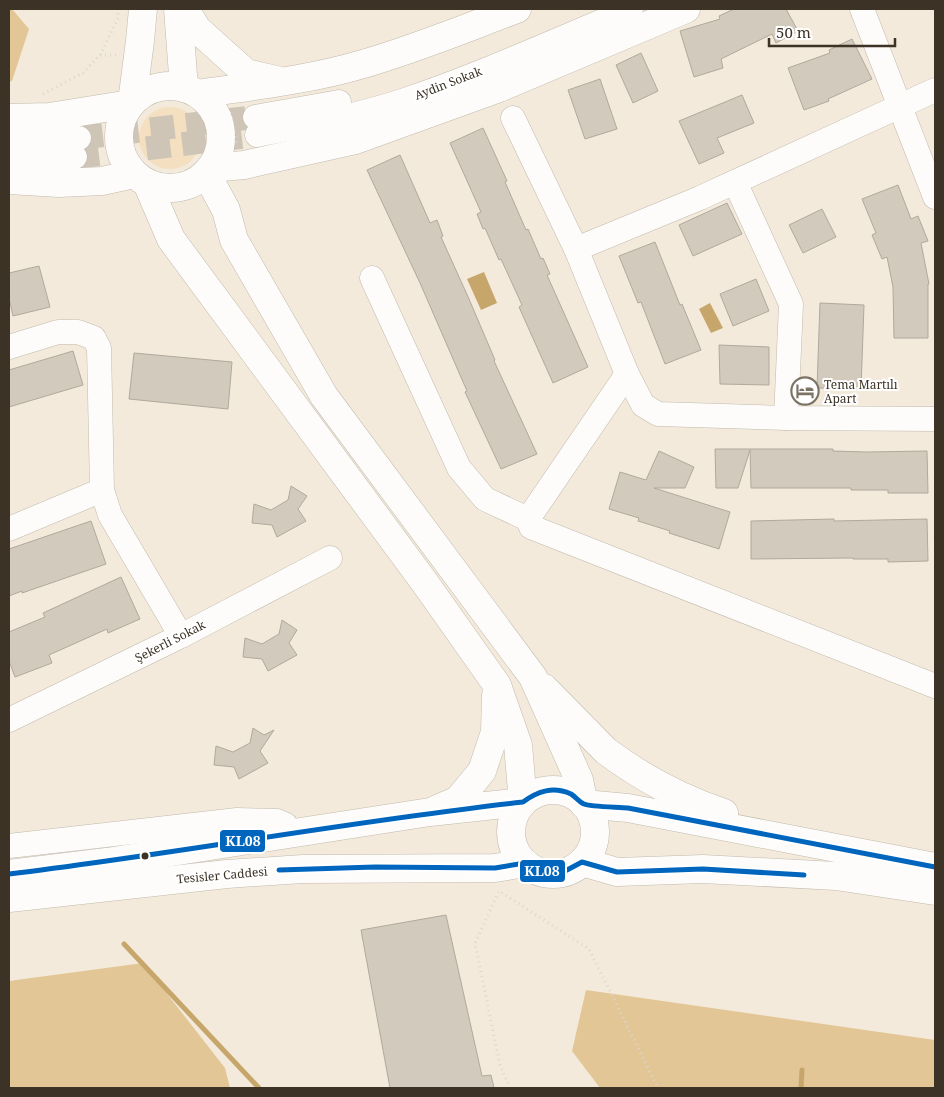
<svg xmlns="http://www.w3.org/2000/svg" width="944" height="1097" font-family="'Noto Serif',serif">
	<rect width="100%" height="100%" fill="#f3eadb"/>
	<circle fill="#f4e0c0" cx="170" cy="138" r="31"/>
	<g fill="#e2c695">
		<path d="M9 9H12L29 29 12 81 9 82Z"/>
		<path d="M143 963 225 1068 230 1088H9V981Z"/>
		<path d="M586 990 935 1040V1088H600L572 1051Z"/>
	</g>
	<g fill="#c7a66b">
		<path d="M484 272 497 303 481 310 467 279Z"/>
		<path d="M710 303 723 328 711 333 699 309Z"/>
	</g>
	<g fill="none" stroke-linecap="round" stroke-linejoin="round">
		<g stroke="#c7a66b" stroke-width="5">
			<path d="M124 944 259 1088"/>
			<path d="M801 1088 802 1070"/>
		</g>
	</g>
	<g fill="#d2cabd" stroke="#b0a99c">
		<path d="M734 9H786L798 31 776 43 772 34 721 59 723 68 694 77 680 31 720 19 719 16Z"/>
		<path d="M852 39 872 79 828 99 829 101 804 110 788 68 830 53 829 50Z"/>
		<path d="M641 53 658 91 633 103 616 65Z"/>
		<path d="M600 79 617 129 585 139 568 90Z"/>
		<path d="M742 95 754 123 717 138 724 153 699 164 679 121Z"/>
		<path d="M483 128 507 181 505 182 526 230 528 229 541 259 543 258 550 274 547 275 588 367 553 383 519 307 522 305 501 259 499 260 485 228 483 229 477 214 481 212 450 143Z"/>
		<path d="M400 155 430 223 437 220 443 236 441 237 469 299 495 360 494 361 537 454 501 469 465 392 467 391 420 283 367 170Z"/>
		<path d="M898 185 911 219 918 216 928 241 921 243 929 284H928V338H894L893 287 887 257 882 259 872 235 876 233 862 199Z"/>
		<path d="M727 203 742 234 693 256 679 225Z"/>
		<path d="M822 209 836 237 803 253 789 225Z"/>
		<path d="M655 242 680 305 682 304 701 350 665 364 641 302 638 303 619 256Z"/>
		<path d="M39 266 50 307 13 316 9 298V273Z"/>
		<path d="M756 279 769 311 733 326 720 294Z"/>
		<path d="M820 303 864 305 861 389 817 388Z"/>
		<path d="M719 345 769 347V385L720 384Z"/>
		<path d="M73 351 83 385 9 407V370Z"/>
		<path d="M134 353 232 362 228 409 129 399Z"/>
		<path d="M715 449H833V451L867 452 927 451 928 493H888V490H851V488H751L750 450 738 488H716Z"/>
		<path d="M659 451 694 467 685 488H654L730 512 719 549 669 533 670 531 638 521 639 518 609 509 620 472 646 480Z"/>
		<path d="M291 486 307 496 298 509 306 521 277 537 272 525 252 523 254 504 271 510 288 500Z"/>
		<path d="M834 519V521L927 519 928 561 888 562V559H853V558L751 559V521Z"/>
		<path d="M91 521 106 564 22 593V591L9 596V549Z"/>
		<path d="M121 577 140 619 108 633 107 629 49 655 52 663 15 677 9 661V632L45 617 43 613Z"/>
		<path d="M282 620 297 630 289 643 297 655 268 671 262 659 243 657 245 638 262 644 279 634Z"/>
		<path d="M253 728 264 735 274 730 260 751 268 763 239 779 234 767 214 765 216 746 233 752 250 743Z"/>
		<path d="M446 915 482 1076 491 1075 494 1088H390L361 930Z"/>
	</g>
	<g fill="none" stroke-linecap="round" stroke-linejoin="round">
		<g stroke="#cec5b7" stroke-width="24" stroke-dasharray="24 12" stroke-linecap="butt">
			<path d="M79 138 255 117"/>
			<path d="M75 157 257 135"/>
		</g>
		<g stroke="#c1baad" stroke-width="25">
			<g id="minor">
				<path d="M862 9 935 197"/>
				<path d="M255 117 339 102"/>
				<path d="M513 118 576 249 627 374 643 405 658 414 786 418 935 419"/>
				<path d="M257 135C307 125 357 116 405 100 482 74 556 40 631 9"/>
				<path d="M9 143 79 138"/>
				<path d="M9 160 75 157"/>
				<path d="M735 182 791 304 786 418"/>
				<path d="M576 249 700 198 935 90"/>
				<path d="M372 278 459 468 485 499 528 519"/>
				<path d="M9 347 58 332H78L94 338 99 348 102 490 110 515 181 636"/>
				<path d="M627 374 528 519 531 527 935 686"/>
				<path d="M9 529 102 490"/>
				<path d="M9 720 181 636 330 558"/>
				<path d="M9 846 237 820 277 821 286 825 291 835"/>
			</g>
		</g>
		<g stroke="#c1baad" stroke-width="29">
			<g id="major">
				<path d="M178 9 184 88"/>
				<path d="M185 9 197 29 246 73 276 80"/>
				<circle cx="170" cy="137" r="51"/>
				<path d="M198 94C253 86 309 80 363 64 415 49 466 28 517 9"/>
				<path d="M132 102 140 41 143 9"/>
				<path d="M9 118 49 117 130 104"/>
				<path d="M211 168 244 165 355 140 499 88 686 9"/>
				<path d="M206 173 226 210 234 240 324 396 533 677 579 780 584 804"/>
				<path d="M9 180 59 183 102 181 134 174"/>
				<path d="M147 183 171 239 425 583 497 685 518 745 523 802"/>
				<path d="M544 688 606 751C642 778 682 799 724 813"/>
				<circle cx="553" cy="832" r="42"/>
				<path d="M584 804 628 808 935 867"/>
				<path d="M437 809 458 800 482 771 495 732 496 696"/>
				<path d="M582 862 617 872 703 869 836 876 935 891"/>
				<path d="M9 874 107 862 430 812 523 802"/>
				<path d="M9 898 227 874 303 869 495 868 525 863"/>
			</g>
		</g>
		<g stroke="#dad7d2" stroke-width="3" stroke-dasharray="1 4" stroke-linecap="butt">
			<path d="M100 55 118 18V9"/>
			<path d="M43 94 83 73 100 55H116"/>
			<path d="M230 112 237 145"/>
			<path d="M510 1088 500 1065 475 943 499 891 589 949 658 1088"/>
		</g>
		<use href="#minor" stroke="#fdfcfa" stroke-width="24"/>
		<use href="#major" stroke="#fdfcfa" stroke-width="28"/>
		<g stroke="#fff" stroke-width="9">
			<g id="bus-1">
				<path d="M279 870 375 867 495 868 525 863 540 871 554 873 567 870 582 862 617 872 703 869 804 875"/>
				<path d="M9 874C181 853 351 821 523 802 538 791 553 786 571 794 576 797 579 802 584 804 591 807 619 807 628 808L935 867"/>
			</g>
		</g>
		<use href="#bus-1" stroke="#0065bd" stroke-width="5"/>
	</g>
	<defs>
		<g id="hotel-ring" transform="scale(1.4375)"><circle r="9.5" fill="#fff" stroke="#7c7365" stroke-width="1.5"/><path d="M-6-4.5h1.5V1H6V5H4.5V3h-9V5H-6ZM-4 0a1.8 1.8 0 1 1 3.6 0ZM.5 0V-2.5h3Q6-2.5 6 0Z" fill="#7c7365"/></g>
	</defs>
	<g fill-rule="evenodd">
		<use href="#hotel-ring" x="805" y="391"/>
	</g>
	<circle fill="#3c3326" stroke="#fff" stroke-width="2" cx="145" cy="856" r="4.5"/>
	<g text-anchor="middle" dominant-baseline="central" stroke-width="4" stroke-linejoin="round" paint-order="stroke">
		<g font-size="12" fill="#3c3326" stroke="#fff">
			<text transform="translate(448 83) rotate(-21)">Aydin Sokak</text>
			<text transform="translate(170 641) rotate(-27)">Şekerli Sokak</text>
			<text transform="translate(222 875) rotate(-5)">Tesisler Caddesi</text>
		</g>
		<g font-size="12" fill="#3c3326" stroke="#fff" text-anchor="start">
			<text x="824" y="384">Tema Martılı<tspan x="824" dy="14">Apart</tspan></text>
		</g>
	</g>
	<g stroke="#fff" stroke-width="2">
		<rect x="219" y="829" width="47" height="24" rx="5" fill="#0065bd"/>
		<rect x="519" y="859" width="47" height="24" rx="5" fill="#0065bd"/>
	</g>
	<g font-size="14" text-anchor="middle" font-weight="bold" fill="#fff">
		<text x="243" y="846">KL08</text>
		<text x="542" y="876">KL08</text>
	</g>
	<rect width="944" height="1097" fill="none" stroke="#3c3326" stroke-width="20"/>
	<path d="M769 38v8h126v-8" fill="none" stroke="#3c3326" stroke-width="2.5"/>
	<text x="776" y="38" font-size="15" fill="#3c3326" stroke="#ffffff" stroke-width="4" paint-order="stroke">50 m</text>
</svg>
